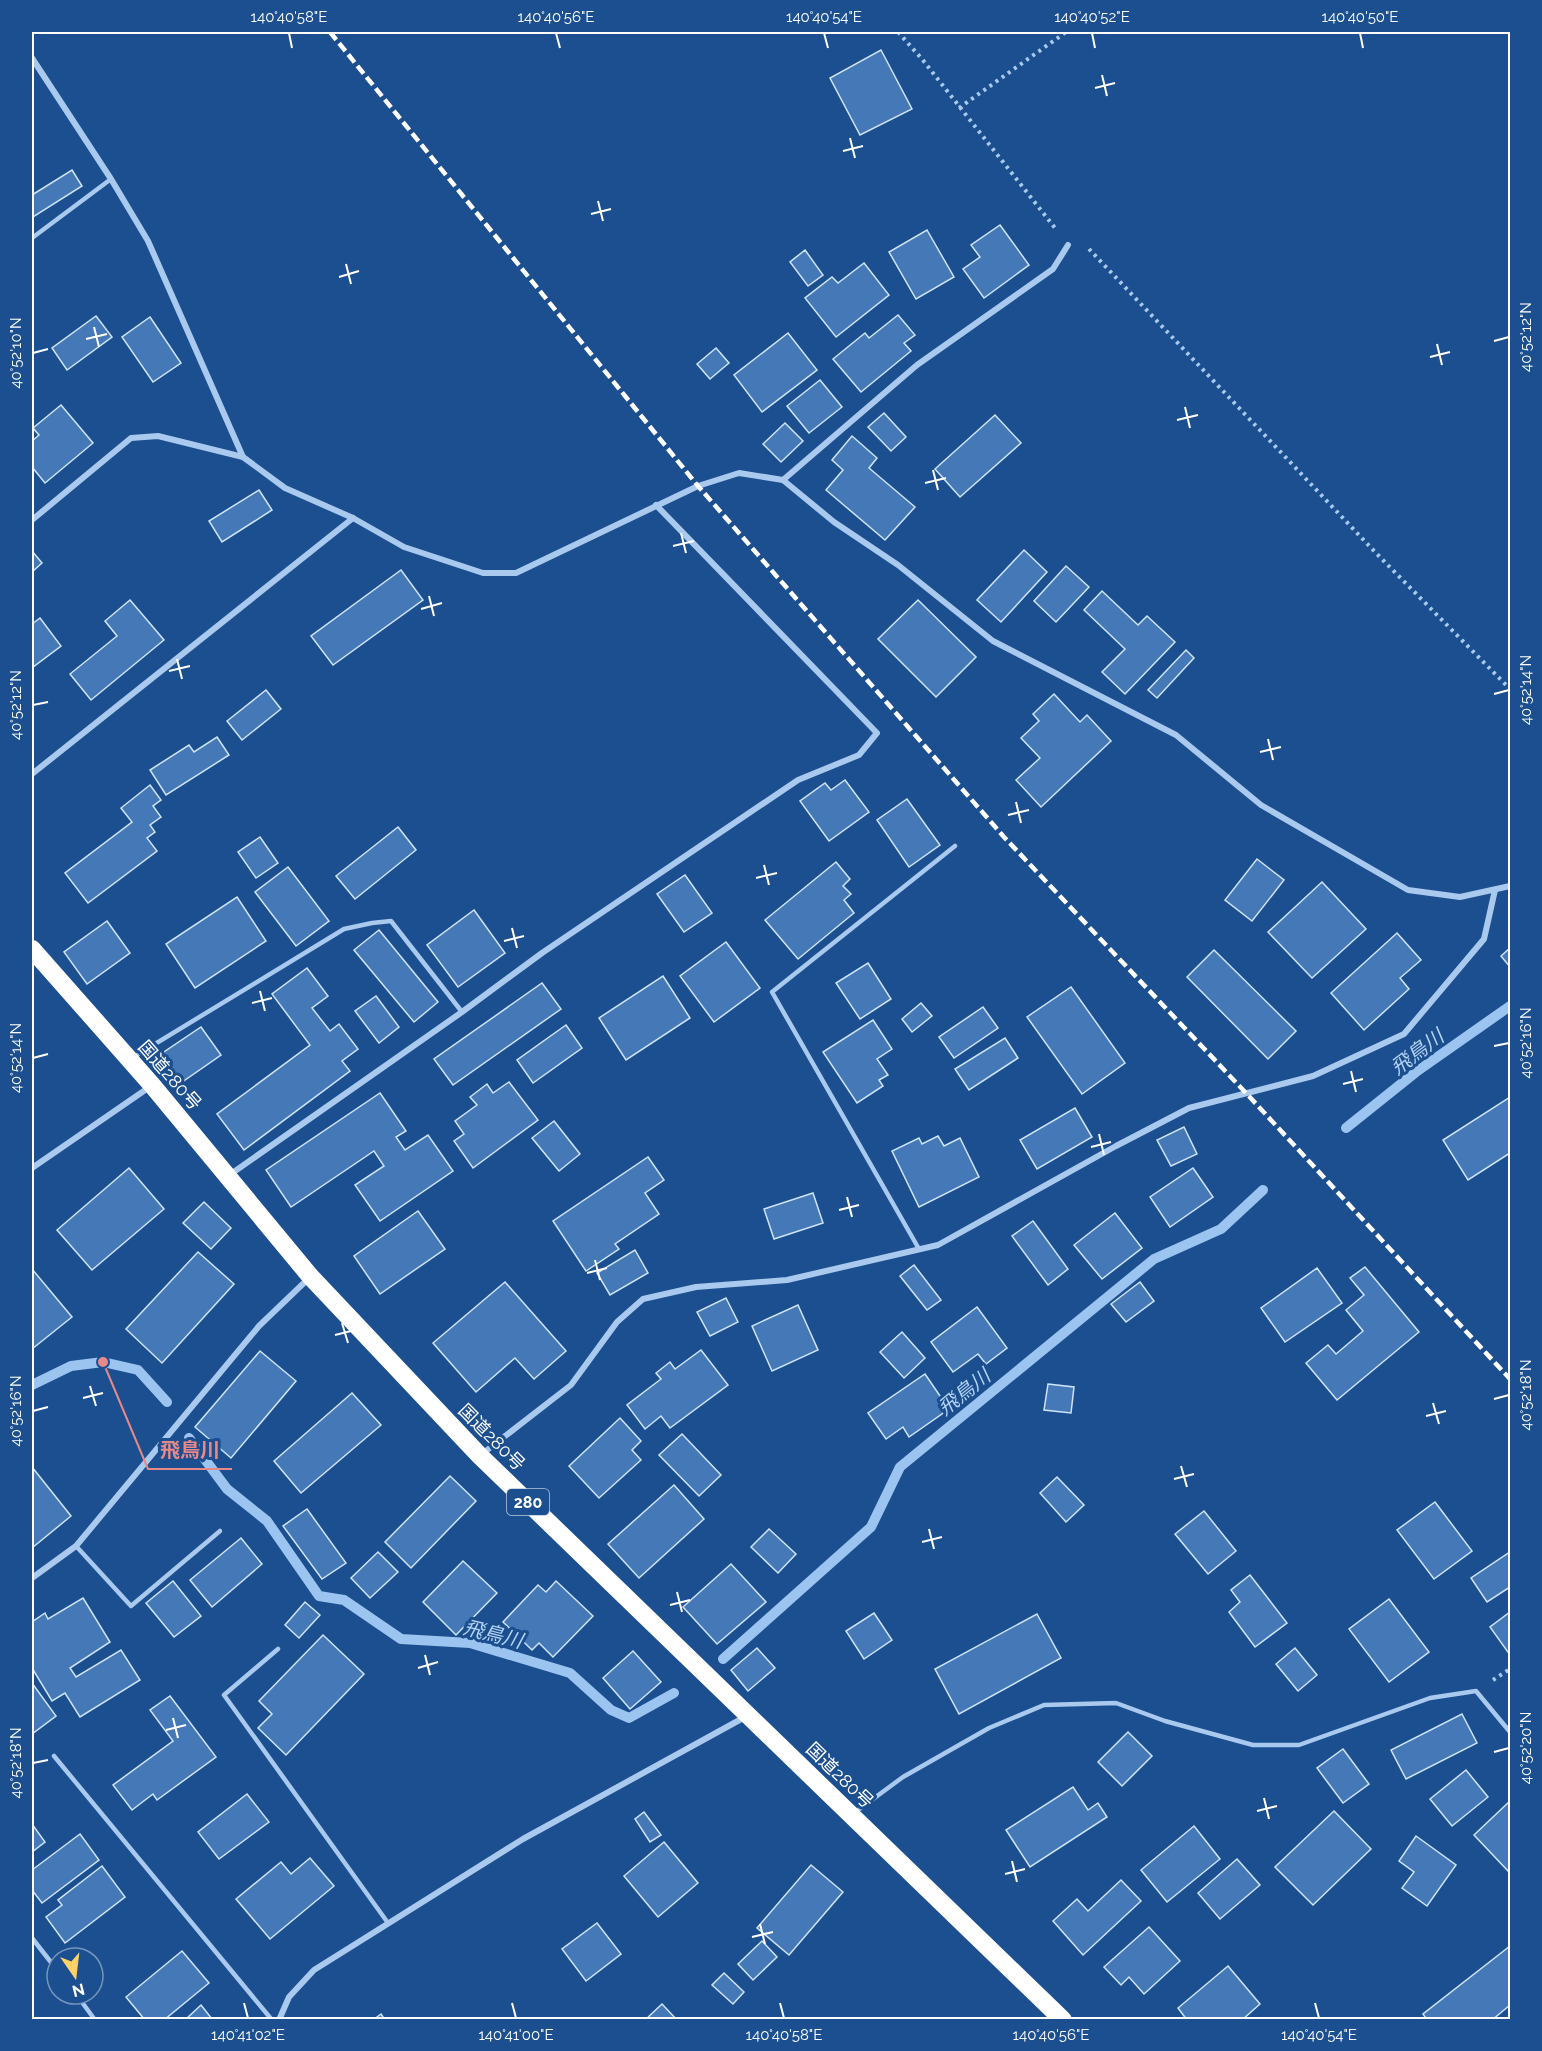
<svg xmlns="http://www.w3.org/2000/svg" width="1542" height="2051" font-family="Raleway,'Noto Sans JP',sans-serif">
	<rect width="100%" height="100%" fill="#1b4f8f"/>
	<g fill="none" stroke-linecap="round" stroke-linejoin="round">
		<g stroke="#9cc4f0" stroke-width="10">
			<path d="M1346 1128 1416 1072 1510 1006"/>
			<path d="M32 1385 71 1366 103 1362 138 1370 167 1402"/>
			<path d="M189 1438 227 1489 267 1521 319 1596 344 1600 401 1639 470 1643 570 1673 611 1710 629 1718 674 1693"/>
			<path d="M723 1659 871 1527 900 1467 1154 1259 1221 1229 1263 1190"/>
		</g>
	</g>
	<g fill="#4478b7" stroke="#cfe3fa" stroke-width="1.5">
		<path d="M881 50 912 109 860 135 830 78Z"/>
		<path d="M72 170 82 186 33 217 32 195Z"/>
		<path d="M1000 225 1029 265 984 298 963 269 980 257 971 245Z"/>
		<path d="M927 230 954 277 916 299 889 252Z"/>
		<path d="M805 250 823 275 808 286 790 262Z"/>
		<path d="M864 263 889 295 836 337 805 298 832 277 838 283Z"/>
		<path d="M898 315 915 335 904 343 911 351 861 392 833 359 865 333 869 338Z"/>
		<path d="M96 316 112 337 67 370 52 348Z"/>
		<path d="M150 317 181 363 153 382 122 337Z"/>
		<path d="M788 333 817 370 762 412 734 375Z"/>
		<path d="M716 348 729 363 710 379 697 364Z"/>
		<path d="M820 380 842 407 809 433 787 406Z"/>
		<path d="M61 405 93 443 45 483 32 467V441L39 435 33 428Z"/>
		<path d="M884 413 906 437 891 451 868 427Z"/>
		<path d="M995 415 1021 443 960 497 935 469Z"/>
		<path d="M785 423 803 441 781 462 763 444Z"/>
		<path d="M852 436 877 458 869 468 915 507 885 540 826 490 843 470 832 460Z"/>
		<path d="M259 490 272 510 222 542 209 521Z"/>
		<path d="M1024 550 1047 572 1001 622 977 600Z"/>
		<path d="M32 551 42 563 32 572Z"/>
		<path d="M1066 566 1089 587 1056 622 1034 601Z"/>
		<path d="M401 570 423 600 333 665 311 636Z"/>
		<path d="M1102 591 1138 625 1147 616 1175 642 1125 694 1102 672 1125 649 1084 610Z"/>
		<path d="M130 600 164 640 91 700 70 674 117 636 105 621Z"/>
		<path d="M918 600 976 657 936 697 878 639Z"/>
		<path d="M40 618 61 646 33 667 32 665V624Z"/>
		<path d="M1186 650 1194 658 1157 698 1148 690Z"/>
		<path d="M266 690 281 709 242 740 227 721Z"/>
		<path d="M1054 694 1080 722 1087 715 1111 741 1041 807 1016 780 1040 758 1021 738 1039 721 1033 714Z"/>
		<path d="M217 737 229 755 166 795 150 770 189 745 194 752Z"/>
		<path d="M845 780 869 812 829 841 800 801 825 783 831 790Z"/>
		<path d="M150 785 161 800 153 806 161 817 150 825 155 832 147 838 157 851 88 903 65 873 132 822 121 808Z"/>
		<path d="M907 799 940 845 909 867 877 820Z"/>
		<path d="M398 827 416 850 355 899 336 876Z"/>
		<path d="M260 837 278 863 256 878 238 852Z"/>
		<path d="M1257 859 1284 880 1252 921 1225 900Z"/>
		<path d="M836 862 850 879 843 886 851 894 844 900 854 913 798 959 765 920Z"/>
		<path d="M288 867 329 921 296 946 255 892Z"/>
		<path d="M685 875 712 913 684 932 657 894Z"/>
		<path d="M1322 882 1366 929 1312 978 1268 932Z"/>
		<path d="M237 897 266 941 195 988 166 944Z"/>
		<path d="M474 910 505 953 458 987 427 945Z"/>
		<path d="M107 921 130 953 87 984 64 952Z"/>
		<path d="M379 930 438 1002 414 1022 354 950Z"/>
		<path d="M1397 933 1421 960 1400 978 1409 989 1364 1030 1331 993Z"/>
		<path d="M726 942 760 988 714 1022 680 976Z"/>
		<path d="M1510 948V967L1501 956Z"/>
		<path d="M1214 950 1296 1031 1268 1059 1187 977Z"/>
		<path d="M868 963 891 999 860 1019 836 983Z"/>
		<path d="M307 968 328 996 312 1008 330 1031 339 1024 358 1049 342 1061 350 1071 244 1150 217 1114 310 1045 272 994Z"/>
		<path d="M663 976 690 1018 626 1060 599 1018Z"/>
		<path d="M542 983 561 1009 453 1085 434 1059Z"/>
		<path d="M1071 987 1125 1063 1082 1094 1027 1017Z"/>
		<path d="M376 996 399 1027 379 1043 355 1011Z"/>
		<path d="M921 1003 932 1016 912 1032 902 1019Z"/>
		<path d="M983 1007 998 1028 954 1058 939 1037Z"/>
		<path d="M873 1020 892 1049 877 1059 888 1075 879 1080 883 1086 857 1103 823 1052Z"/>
		<path d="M566 1025 582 1048 533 1083 517 1060Z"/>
		<path d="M201 1027 221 1055 175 1087 155 1058Z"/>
		<path d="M1005 1038 1018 1058 969 1090 955 1069Z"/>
		<path d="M509 1082 538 1120 473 1168 454 1141 464 1134 455 1121 477 1105 470 1097 487 1084 493 1093Z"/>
		<path d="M380 1093 406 1131 396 1137 405 1150 428 1135 453 1171 380 1221 355 1185 384 1166 374 1151 291 1207 266 1170Z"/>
		<path d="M1510 1097V1153L1468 1180 1443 1140Z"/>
		<path d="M1075 1108 1092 1137 1037 1169 1020 1140Z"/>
		<path d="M554 1121 580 1154 559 1171 532 1138Z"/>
		<path d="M1184 1127 1197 1154 1171 1166 1157 1140Z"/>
		<path d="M938 1136 944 1146 960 1138 979 1177 919 1207 892 1151 919 1138 922 1144Z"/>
		<path d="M648 1157 664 1180 645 1193 659 1214 615 1244 619 1249 586 1271 553 1221Z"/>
		<path d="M129 1168 164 1209 92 1270 57 1230Z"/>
		<path d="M1193 1168 1213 1197 1170 1227 1150 1197Z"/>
		<path d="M813 1193 823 1223 774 1239 764 1209Z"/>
		<path d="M204 1202 231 1228 211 1249 183 1223Z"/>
		<path d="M418 1211 445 1249 380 1294 354 1256Z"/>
		<path d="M1115 1213 1142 1248 1102 1279 1074 1245Z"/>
		<path d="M1033 1221 1068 1269 1048 1285 1012 1236Z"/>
		<path d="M635 1250 648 1273 610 1295 597 1273Z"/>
		<path d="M198 1252 234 1284 162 1363 126 1329Z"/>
		<path d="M914 1265 941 1300 927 1310 900 1276Z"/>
		<path d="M1365 1267 1419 1332 1337 1400 1306 1363 1328 1345 1336 1354 1363 1331 1346 1310 1364 1295 1350 1278Z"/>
		<path d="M1317 1268 1342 1303 1285 1342 1261 1308Z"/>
		<path d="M32 1269 72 1317 32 1349Z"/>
		<path d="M505 1282 566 1351 534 1379 515 1358 476 1392 433 1343Z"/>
		<path d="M1140 1282 1154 1301 1126 1322 1111 1304Z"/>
		<path d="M726 1298 738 1322 710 1336 697 1312Z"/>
		<path d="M798 1305 818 1350 772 1371 752 1326Z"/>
		<path d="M977 1307 1007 1348 986 1364 978 1354 953 1372 931 1342Z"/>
		<path d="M902 1332 925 1358 904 1378 880 1352Z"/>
		<path d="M701 1350 728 1385 670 1428 661 1416 645 1429 627 1405 661 1379 656 1373 670 1362 675 1369Z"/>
		<path d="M260 1351 296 1381 231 1458 195 1427Z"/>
		<path d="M925 1374 949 1409 909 1437 903 1427 886 1439 868 1413Z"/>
		<path d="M1048 1384 1074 1387 1071 1413 1044 1410Z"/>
		<path d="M352 1393 381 1425 301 1493 274 1461Z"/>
		<path d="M620 1418 641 1441 632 1450 641 1460 599 1498 569 1466Z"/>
		<path d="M682 1434 721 1475 699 1496 659 1455Z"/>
		<path d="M32 1467 71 1516 32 1548Z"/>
		<path d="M450 1476 476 1501 411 1568 385 1542Z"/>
		<path d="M1057 1477 1084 1505 1066 1522 1040 1493Z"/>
		<path d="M674 1485 704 1519 639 1578 608 1544Z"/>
		<path d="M1435 1502 1472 1551 1434 1579 1397 1530Z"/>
		<path d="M307 1509 346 1563 322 1579 283 1526Z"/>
		<path d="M1204 1511 1236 1551 1208 1574 1175 1534Z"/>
		<path d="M769 1529 796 1554 778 1573 751 1547Z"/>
		<path d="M241 1538 262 1564 212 1607 190 1580Z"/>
		<path d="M378 1552 398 1572 370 1598 351 1578Z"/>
		<path d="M1510 1552V1587L1487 1602 1471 1578Z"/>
		<path d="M463 1561 497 1593 456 1635 423 1602Z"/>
		<path d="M731 1564 766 1602 717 1644 683 1607Z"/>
		<path d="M1250 1575 1287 1623 1255 1647 1229 1612 1240 1602 1231 1590Z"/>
		<path d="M173 1581 201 1616 174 1637 146 1603Z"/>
		<path d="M556 1581 593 1616 553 1657 539 1643 532 1650 503 1622 538 1585 546 1592Z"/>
		<path d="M83 1598 110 1642 70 1668 76 1677 121 1650 140 1680 80 1717 65 1693 52 1701 32 1668V1622L45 1613 48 1619Z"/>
		<path d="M1389 1599 1429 1652 1389 1682 1349 1629Z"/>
		<path d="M305 1602 320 1615 299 1638 285 1625Z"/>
		<path d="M1510 1612V1655L1490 1627Z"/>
		<path d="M874 1613 892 1640 864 1659 846 1631Z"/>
		<path d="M1037 1614 1061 1658 959 1714 935 1669Z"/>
		<path d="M323 1635 364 1674 286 1755 258 1728 272 1714 259 1701Z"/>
		<path d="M757 1648 775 1668 748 1691 731 1670Z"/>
		<path d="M1295 1648 1317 1675 1298 1691 1276 1664Z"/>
		<path d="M633 1651 661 1682 630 1709 603 1678Z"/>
		<path d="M32 1683 56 1716 32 1734Z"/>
		<path d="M170 1696 216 1757 157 1800 153 1794 132 1810 113 1785 173 1741 150 1710Z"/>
		<path d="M1462 1714 1477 1743 1406 1779 1391 1750Z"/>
		<path d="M1128 1732 1152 1756 1122 1786 1098 1762Z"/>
		<path d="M1343 1749 1369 1784 1343 1803 1317 1768Z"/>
		<path d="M1466 1770 1488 1797 1452 1826 1430 1799Z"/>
		<path d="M1073 1787 1088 1810 1098 1803 1107 1817 1030 1867 1006 1830Z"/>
		<path d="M247 1794 269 1822 219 1859 198 1832Z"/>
		<path d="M1510 1801V1873L1474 1835Z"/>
		<path d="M1334 1811 1371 1849 1313 1905 1275 1867Z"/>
		<path d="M644 1812 661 1835 650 1842 635 1819Z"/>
		<path d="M32 1824 45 1842 32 1852Z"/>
		<path d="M1194 1826 1220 1859 1167 1902 1141 1870Z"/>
		<path d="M80 1834 99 1860 42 1903 32 1890V1870Z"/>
		<path d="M1416 1836 1456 1865 1427 1906 1402 1888 1414 1872 1399 1861Z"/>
		<path d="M664 1842 698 1883 658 1917 624 1876Z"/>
		<path d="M310 1858 334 1886 270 1939 236 1899 281 1862 291 1874Z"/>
		<path d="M1237 1859 1260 1885 1220 1919 1198 1893Z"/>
		<path d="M811 1865 843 1892 789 1955 757 1928Z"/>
		<path d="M102 1866 125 1897 65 1943 46 1917 62 1905 58 1900Z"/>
		<path d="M1121 1880 1141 1901 1083 1955 1053 1921 1077 1899 1088 1911Z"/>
		<path d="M597 1923 621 1954 586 1981 562 1949Z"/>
		<path d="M1149 1927 1180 1961 1144 1994 1129 1977 1121 1985 1104 1967Z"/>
		<path d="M762 1941 777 1957 753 1980 738 1964Z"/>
		<path d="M1510 1946V2005L1492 2020H1427L1423 2014Z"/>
		<path d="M182 1951 209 1983 164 2020H145L126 1997Z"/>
		<path d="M1228 1966 1260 2004 1242 2020H1187L1178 2008Z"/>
		<path d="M724 1973 744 1992 733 2004 712 1985Z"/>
		<path d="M662 2004 677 2020H645Z"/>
		<path d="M201 2005 212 2019 185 2020Z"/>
		<path d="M381 2014 385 2020H373Z"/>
	</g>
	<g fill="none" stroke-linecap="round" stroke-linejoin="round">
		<g stroke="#a9c9ee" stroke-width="4" stroke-dasharray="3 4.5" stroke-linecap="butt">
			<path d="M898 32 922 59 1055 228"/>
			<path d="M959 108 1066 32"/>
			<path d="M1089 249 1375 552 1510 689"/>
			<path d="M1493 1680 1510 1669"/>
		</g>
		<g stroke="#a9c9ee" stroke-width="4.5">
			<path d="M32 238 111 179"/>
			<path d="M132 1058 344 929 372 923 391 921 462 1012"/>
			<path d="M919 1249 772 992 955 846"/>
			<path d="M76 1546 131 1606 220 1531"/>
			<path d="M278 1649 224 1695 388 1923"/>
			<path d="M54 1756 272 2020"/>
			<path d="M854 1813 903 1777 989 1728 1044 1705 1116 1703 1165 1721 1253 1745H1299L1430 1698 1476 1691 1510 1732"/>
			<path d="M32 1938 57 1970"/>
			<path d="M76 1994 95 2020"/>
		</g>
		<g stroke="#a9c9ee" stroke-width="6">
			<path d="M32 58 111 179 148 241 243 457 285 488 353 518 404 547 483 573H516L698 486 739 473 783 480 834 522 898 565 993 641 1176 735 1261 805 1408 890 1460 897 1510 886"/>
			<path d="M783 480 917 365 1053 269 1068 245"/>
			<path d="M32 520 131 438 158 436 243 457"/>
			<path d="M32 774 353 518"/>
			<path d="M32 1168 151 1086"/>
			<path d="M228 1176 462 1012 542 953 798 780 859 755 877 733 656 505"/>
			<path d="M482 1454 571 1385 617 1322 643 1299 696 1287 787 1280 938 1245 1116 1146 1189 1108 1313 1076 1404 1034 1484 939 1495 890"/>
			<path d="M32 1578 76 1546 259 1326 308 1279"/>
			<path d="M279 2020 289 1997 314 1970 523 1839 745 1717"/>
		</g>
		<path stroke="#fff" stroke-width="18" d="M32 949 152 1085 310 1276 480 1456 1063 2020"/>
		<path stroke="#fff" stroke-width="4.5" stroke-dasharray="10 4.5" stroke-linecap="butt" d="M330 32 698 486 1004 837 1246 1093 1510 1379"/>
	</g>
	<path fill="none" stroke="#fff" stroke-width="2" d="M289 33 292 48M556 33 560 48M824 33 828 48M1092 33 1095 48M1360 33 1363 48M1102 75 1107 96M1095 88 1115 83M850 138 855 158M843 151 863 146M598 201 603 221M591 214 611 209M346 264 351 284M339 277 359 271M94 327 99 347M86 339 107 334M1494 341 1509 337M1437 344 1442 365M33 353 48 349M1430 357 1450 352M1185 407 1190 428M1177 420 1198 415M933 470 938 490M925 483 946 478M681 533 686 553M673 546 694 541M429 596 434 616M421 609 442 603M177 659 182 679M169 671 190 666M1494 694 1509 690M33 705 48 702M1268 739 1273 760M1260 752 1281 747M1016 802 1021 823M1008 815 1029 810M764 865 769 885M756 878 777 873M512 928 517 948M504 941 524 936M260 991 265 1011M252 1003 272 998M1494 1046 1509 1043M33 1058 48 1054M1351 1071 1356 1092M1343 1084 1363 1079M1099 1134 1104 1155M1091 1147 1111 1142M847 1197 852 1217M839 1210 859 1205M595 1260 600 1280M587 1273 607 1268M342 1323 348 1343M335 1335 355 1330M90 1386 96 1406M83 1398 103 1393M1494 1399 1509 1395M1433 1403 1439 1424M33 1411 48 1407M1426 1416 1446 1411M1181 1466 1187 1487M1174 1479 1194 1474M929 1529 934 1549M922 1542 942 1537M677 1592 682 1612M670 1605 690 1600M425 1655 430 1675M418 1668 438 1662M173 1718 178 1738M166 1730 186 1725M1494 1752 1509 1748M33 1763 48 1760M1264 1798 1269 1819M1257 1811 1277 1806M1012 1861 1017 1882M1005 1874 1025 1869M760 1924 765 1944M752 1937 773 1932M244 2003 248 2018M512 2003 516 2018M780 2003 784 2018M1048 2003 1051 2018M1315 2003 1319 2018"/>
	<g text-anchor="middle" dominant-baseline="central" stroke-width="6" stroke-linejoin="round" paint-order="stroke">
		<rect fill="#1b4f8f" stroke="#bbcadd" stroke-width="1.5" x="507" y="1489" width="42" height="26" rx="4.5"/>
		<g font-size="16" font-weight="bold" fill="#fff">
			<text x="528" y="1502">280</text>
		</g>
		<g font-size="18" fill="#fff" stroke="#1b4f8f">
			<text transform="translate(170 1075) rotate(49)">国道280号</text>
			<text transform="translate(492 1437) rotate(45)">国道280号</text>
			<text transform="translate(840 1775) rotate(44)">国道280号</text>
		</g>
		<g font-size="20" font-style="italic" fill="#b5d3f5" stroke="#1b4f8f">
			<text transform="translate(1417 1052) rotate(-37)">飛鳥川</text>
			<text transform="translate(964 1392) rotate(-39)">飛鳥川</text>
			<text transform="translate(493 1634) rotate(14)">飛鳥川</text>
		</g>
	</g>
	<path fill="none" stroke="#e88989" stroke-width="2" d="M103 1362L148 1469H232"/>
	<circle fill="#e88989" stroke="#1b4f8f" stroke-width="2" cx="103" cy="1362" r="6"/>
	<g font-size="20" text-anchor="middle" font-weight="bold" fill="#e88989" stroke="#1b4f8f" stroke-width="6" stroke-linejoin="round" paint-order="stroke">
		<text x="190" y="1457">飛鳥川</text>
	</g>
	<rect width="1542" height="2051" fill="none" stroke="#1b4f8f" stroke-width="66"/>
	<g transform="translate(75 1976) rotate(166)"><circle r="28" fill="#1b4f8f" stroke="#7695bc" stroke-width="1.5"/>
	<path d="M0-4.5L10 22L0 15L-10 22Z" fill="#ffd166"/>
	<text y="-9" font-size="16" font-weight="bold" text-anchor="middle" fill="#ffffff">N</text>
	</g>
	<rect x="33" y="33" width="1476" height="1985" fill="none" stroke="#fff" stroke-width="2"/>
	<g font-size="15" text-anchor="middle" fill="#fff">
		<text x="289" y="22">140°40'58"E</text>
		<text x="556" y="22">140°40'56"E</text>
		<text x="824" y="22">140°40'54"E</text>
		<text x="1092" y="22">140°40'52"E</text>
		<text x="1360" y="22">140°40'50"E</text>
		<text transform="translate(1526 337) rotate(-90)" y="5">40°52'12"N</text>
		<text transform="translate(16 353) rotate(-90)" y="5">40°52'10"N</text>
		<text transform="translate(1526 690) rotate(-90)" y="5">40°52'14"N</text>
		<text transform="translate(16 705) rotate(-90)" y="5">40°52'12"N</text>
		<text transform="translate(1526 1043) rotate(-90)" y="5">40°52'16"N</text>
		<text transform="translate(16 1058) rotate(-90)" y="5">40°52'14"N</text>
		<text transform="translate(1526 1395) rotate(-90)" y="5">40°52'18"N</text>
		<text transform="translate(16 1411) rotate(-90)" y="5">40°52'16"N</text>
		<text transform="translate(1526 1748) rotate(-90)" y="5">40°52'20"N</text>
		<text transform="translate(16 1763) rotate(-90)" y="5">40°52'18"N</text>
		<text x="248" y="2040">140°41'02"E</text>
		<text x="516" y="2040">140°41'00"E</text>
		<text x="784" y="2040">140°40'58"E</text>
		<text x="1051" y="2040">140°40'56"E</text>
		<text x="1319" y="2040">140°40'54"E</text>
	</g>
</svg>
